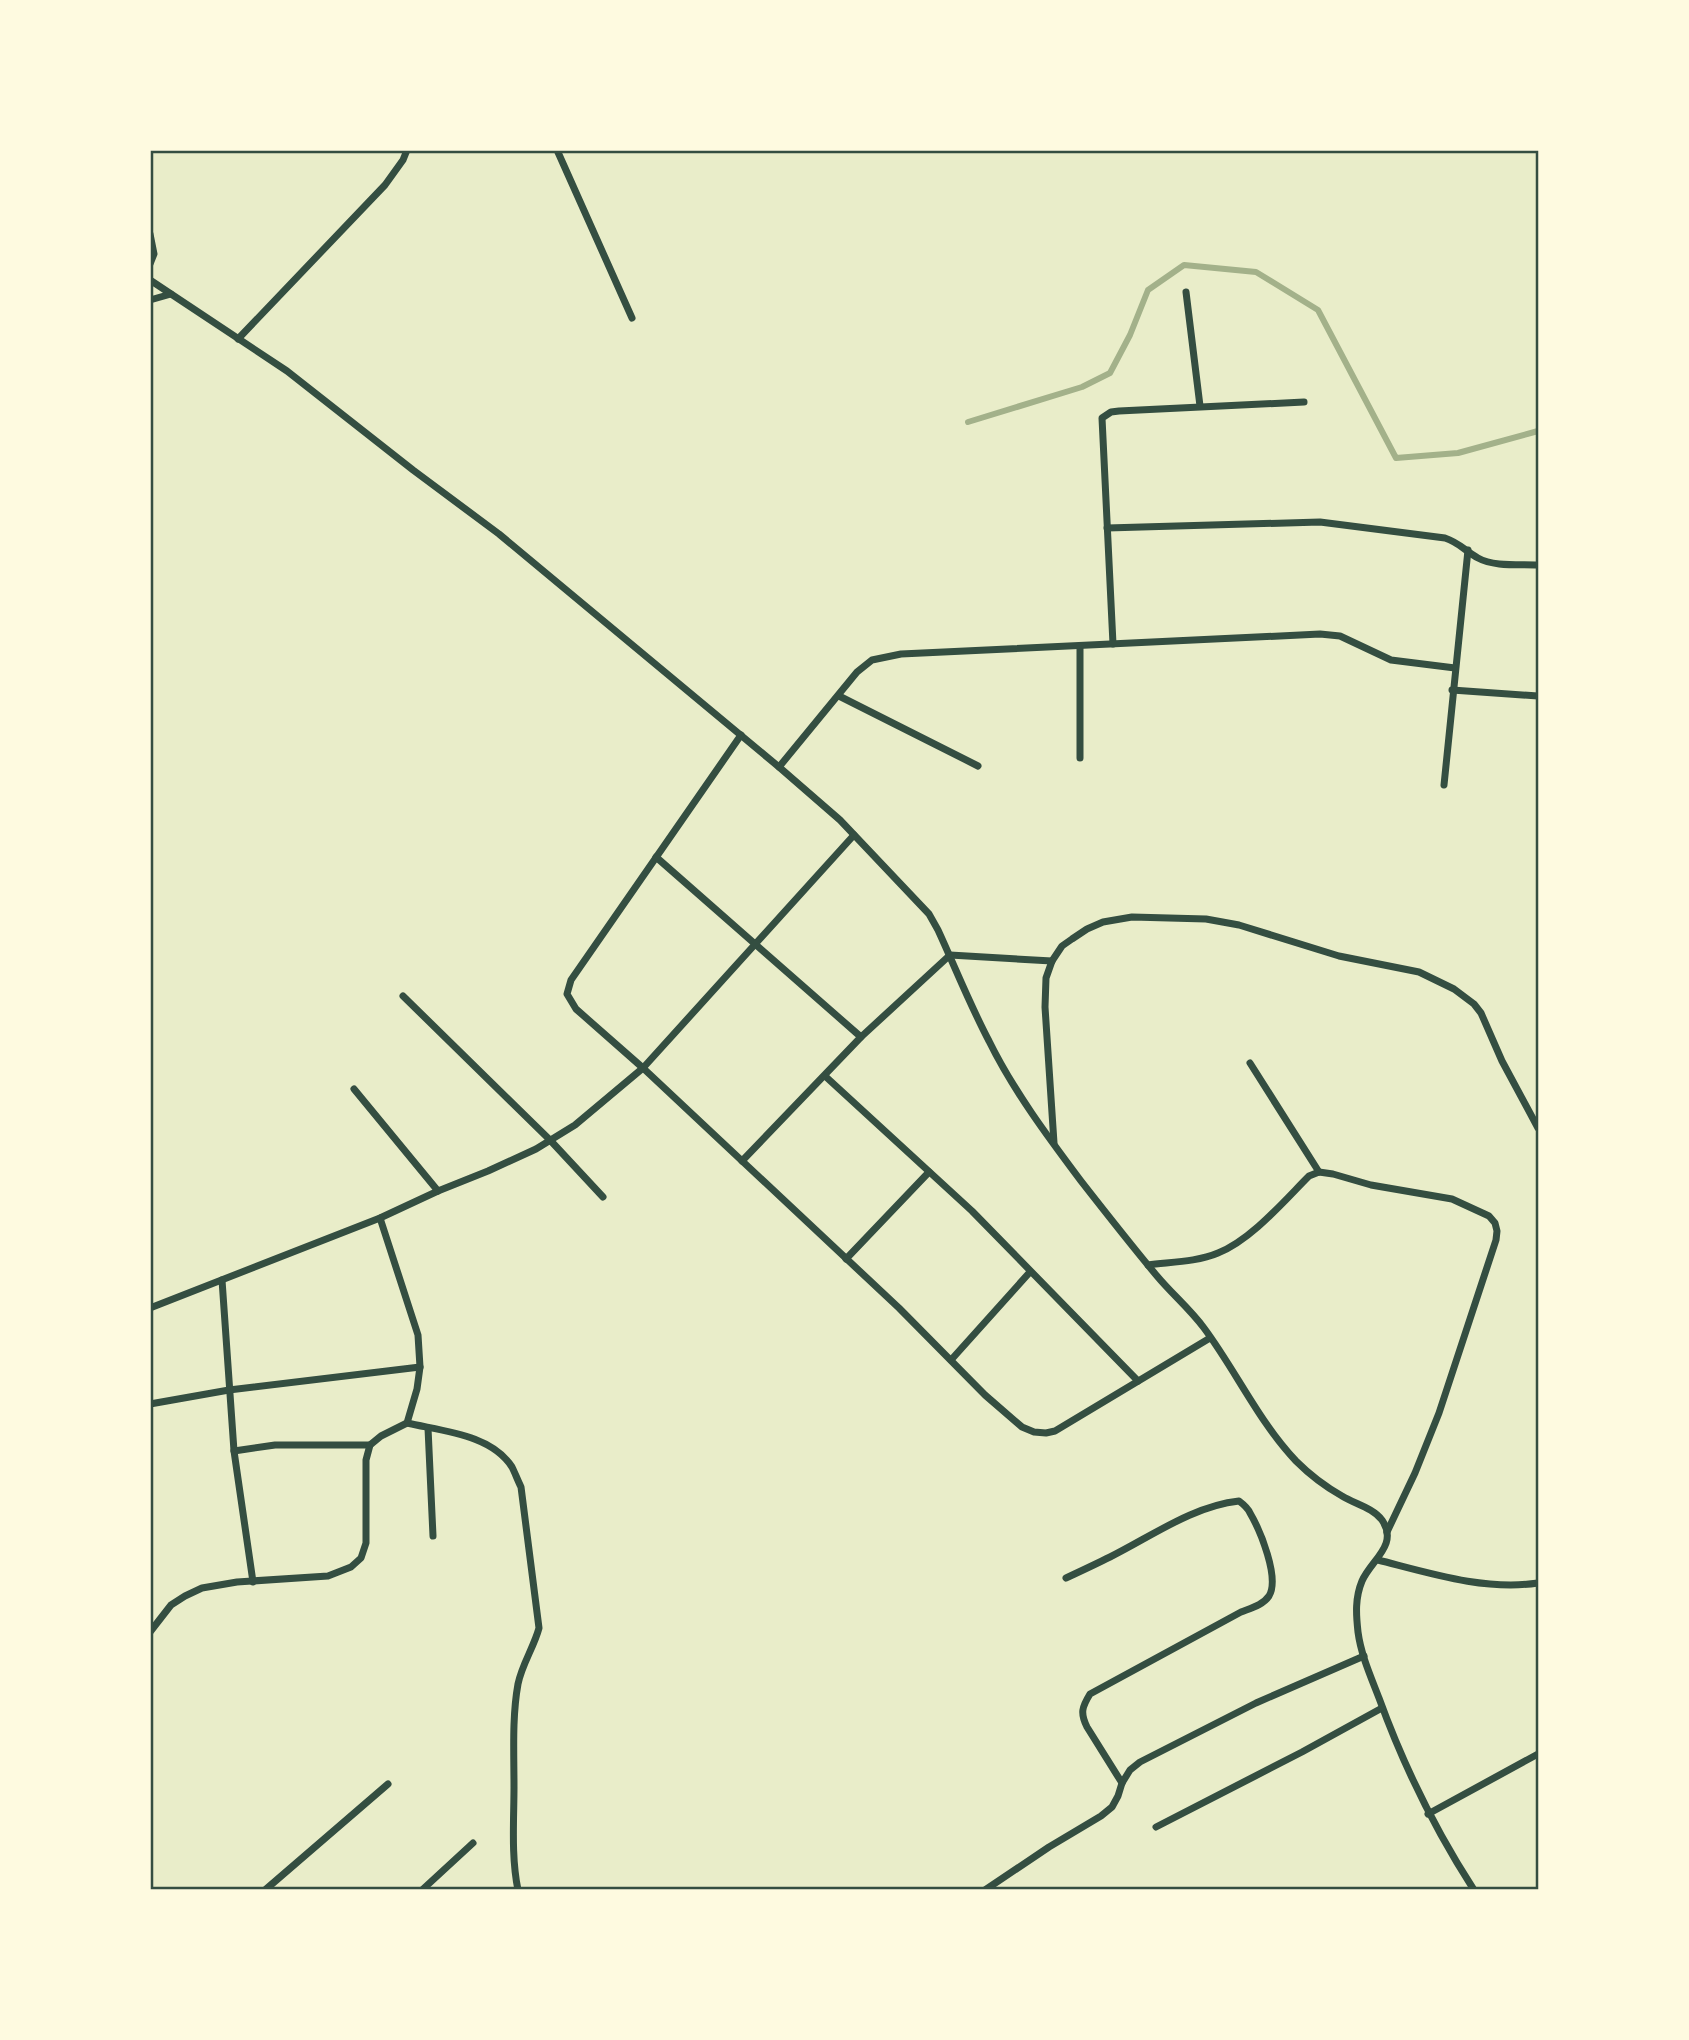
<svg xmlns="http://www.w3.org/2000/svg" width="1689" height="2040" font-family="'Work Sans',sans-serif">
	<rect width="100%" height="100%" fill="#e9edc9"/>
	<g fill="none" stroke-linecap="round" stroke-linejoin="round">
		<path stroke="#a3b18a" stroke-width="6" d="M968 422 1082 387 1110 373 1130 335 1148 290 1184 265 1256 272 1318 310 1396 458 1458 453 1538 431"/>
		<g stroke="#344e41" stroke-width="7">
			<path d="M557 150 632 318"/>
			<path d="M150 234 154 254 150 264"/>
			<path d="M150 280 287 371 413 470 499 534 779 767 840 820 929 914 938 930C955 967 970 1005 989 1041 1013 1090 1048 1137 1081 1181 1106 1213 1131 1245 1157 1276 1172 1294 1190 1309 1204 1328 1236 1371 1259 1422 1296 1461 1309 1474 1326 1487 1342 1496 1355 1504 1373 1508 1382 1520 1399 1545 1371 1560 1362 1581 1355 1598 1356 1614 1358 1632 1361 1655 1371 1677 1379 1698 1404 1767 1434 1828 1474 1890"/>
			<path d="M1186 292 1200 406"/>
			<path d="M150 300 171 294"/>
			<path d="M238 339 385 185 403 160 407 150"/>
			<path d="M1107 528 1320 522 1445 538C1460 543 1465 551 1478 558 1494 567 1520 564 1538 565"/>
			<path d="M1113 644 1102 418 1111 412 1119 411 1304 402"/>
			<path d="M1452 690 1538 696"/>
			<path d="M839 696 978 766"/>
			<path d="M741 735 571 980 567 994 576 1009 643 1068 899 1308 985 1395 1022 1427 1034 1432 1046 1433 1055 1431 1210 1338"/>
			<path d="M1080 758V646"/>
			<path d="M779 767 857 672 872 660 901 654 1320 634 1340 636 1391 660 1455 668"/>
			<path d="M1444 785 1468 550"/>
			<path d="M656 857 861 1037"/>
			<path d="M403 996 550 1140 603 1197"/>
			<path d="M1250 1063 1319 1172"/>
			<path d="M825 1076 972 1211 1138 1381"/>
			<path d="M354 1089 438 1191"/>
			<path d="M1054 1143 1045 1007 1046 978 1052 961 1062 946 1072 939 1087 929 1103 922 1132 917 1206 919 1239 925 1339 956 1419 972 1454 989 1474 1004 1481 1013 1502 1061 1538 1128"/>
			<path d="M742 1161 861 1037 950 955 1052 961"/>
			<path d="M846 1259 929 1172"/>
			<path d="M1148 1265C1171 1262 1197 1262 1218 1253 1251 1240 1284 1201 1309 1176L1319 1172 1333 1174 1371 1185 1452 1199 1489 1216 1495 1223 1497 1231 1496 1240 1439 1413 1415 1473 1387 1532"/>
			<path d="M222 1280 234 1451 253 1582"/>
			<path d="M150 1308 380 1218 438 1191 488 1171 536 1149 575 1125 643 1068 854 835"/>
			<path d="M951 1360 1030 1272"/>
			<path d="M150 1404 229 1390 420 1367"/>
			<path d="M407 1423C441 1431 491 1434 512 1467 515 1473 518 1481 521 1487L539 1628C534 1647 522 1664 518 1684 512 1717 514 1753 514 1787 514 1820 511 1856 518 1890"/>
			<path d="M428 1428 433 1536"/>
			<path d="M234 1451 275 1445H370"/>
			<path d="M1378 1560C1429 1573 1485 1591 1538 1583"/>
			<path d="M1066 1578C1081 1571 1096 1564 1110 1557 1152 1536 1193 1506 1239 1501 1243 1504 1248 1508 1250 1513 1260 1530 1280 1578 1269 1596 1263 1605 1251 1608 1241 1612L1090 1694C1082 1707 1080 1713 1087 1727L1122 1783"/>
			<path d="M150 1632 171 1605 185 1596 202 1588 237 1582 328 1576 351 1567 361 1558 366 1543V1460L370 1445 381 1436 407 1423 417 1389 420 1367 418 1335 380 1218"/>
			<path d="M1428 1814 1538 1754"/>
			<path d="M1156 1827 1302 1752 1382 1708"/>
			<path d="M265 1890 388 1784"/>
			<path d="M422 1890 473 1843"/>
			<path d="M985 1890 1049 1847 1101 1816 1112 1807 1118 1796 1122 1783 1130 1770 1140 1762 1256 1703 1364 1656"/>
		</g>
	</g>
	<rect width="1689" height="2040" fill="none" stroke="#fefae0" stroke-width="304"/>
	<rect x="152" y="152" width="1385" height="1736" fill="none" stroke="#344e41" stroke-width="2.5"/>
</svg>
